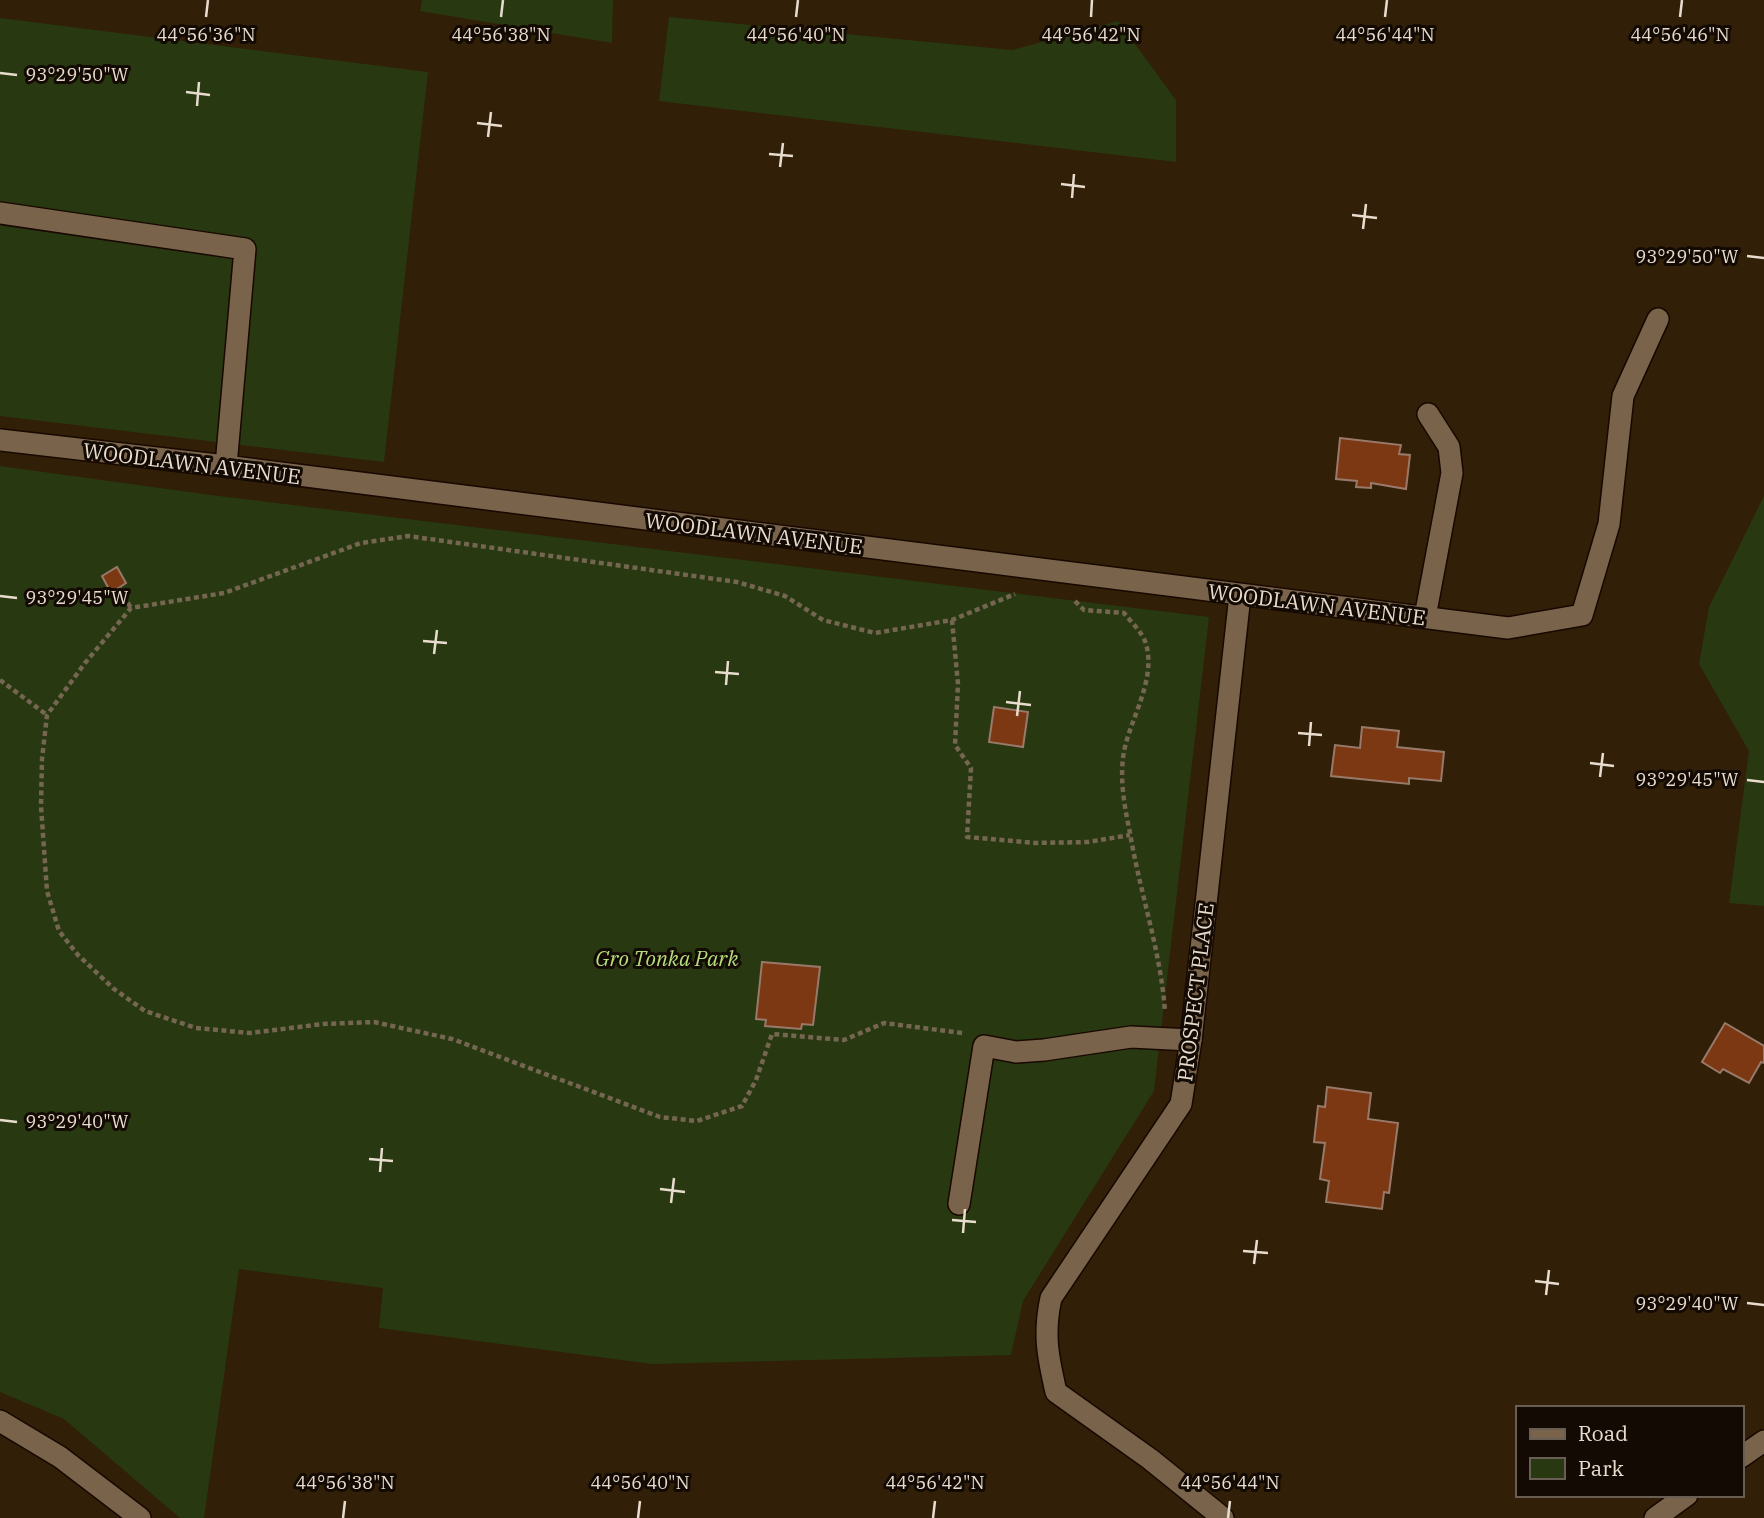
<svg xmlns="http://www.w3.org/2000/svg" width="1764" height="1518" font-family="'IBM Plex Serif',serif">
	<rect width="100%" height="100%" fill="#311f07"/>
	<g fill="#283810">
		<path d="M422 0H613L612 43 420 11Z"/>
		<path d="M669 17 1012 50 1118 21 1176 100V162L659 101Z"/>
		<path d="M0 18 428 72 384 462 0 416Z"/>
		<path d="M0 466 211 495 1209 617 1154 1091 1023 1301 1011 1355 652 1364 379 1328 383 1288 239 1269 204 1518H180L64 1419 0 1392Z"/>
		<path d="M1764 496V906L1729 903 1749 751 1699 664 1709 607Z"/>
	</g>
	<g fill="#7b3813" stroke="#99796a" stroke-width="2">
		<path d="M1340 438 1401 445 1399 454 1410 455 1406 489 1371 483V488L1356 487 1357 481 1336 479Z"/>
		<path d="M117 567 126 583 111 593 102 576Z"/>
		<path d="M994 707 1028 712 1023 747 989 742Z"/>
		<path d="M1362 727 1399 731 1397 747 1444 752 1441 781 1409 778V784L1331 776 1335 745 1360 748Z"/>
		<path d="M762 962 820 967 813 1025 802 1024 801 1029 765 1026 766 1020 756 1019Z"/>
		<path d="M1725 1023 1764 1046V1063L1761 1062 1749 1083 1723 1069 1720 1073 1702 1062Z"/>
		<path d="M1327 1087 1371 1093 1368 1119 1398 1123 1389 1193 1384 1192 1382 1209 1326 1202 1329 1181 1320 1179 1325 1143 1314 1142 1318 1106 1325 1107Z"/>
	</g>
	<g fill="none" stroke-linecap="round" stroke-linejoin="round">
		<g stroke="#180800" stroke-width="24">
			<g id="minor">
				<path d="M0 213 245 249 226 466"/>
				<path d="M0 440 226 466 1508 628 1582 615 1609 524 1623 396 1658 319"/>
				<path d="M1425 617 1452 473 1449 447 1428 414"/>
				<path d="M959 1204 984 1046 1016 1052 1044 1050 1131 1037 1191 1040"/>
				<path d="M0 1421 60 1457 140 1518"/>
				<path d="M1741 1457 1764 1441"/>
				<path d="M1223 1518 1150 1459 1056 1392C1048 1357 1043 1334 1051 1298L1181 1104 1191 1040 1240 595"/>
				<path d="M1655 1518 1687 1495"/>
			</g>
		</g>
		<g stroke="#756651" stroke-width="4.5" stroke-dasharray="5 3.5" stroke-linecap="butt">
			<path d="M119 588 131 608"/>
			<path d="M1075 601 1084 610 1124 613C1131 622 1143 633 1146 644 1157 682 1127 723 1123 758 1120 783 1125 809 1130 833 1140 893 1161 952 1165 1012"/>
			<path d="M952 620 958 684 955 745 971 768 967 837 1035 843 1088 842 1130 835"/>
			<path d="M0 680 47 715"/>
			<path d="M962 1033 884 1023 844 1040 772 1034 756 1080 742 1106 697 1121 660 1117 452 1039 374 1022 323 1024 250 1033 196 1028 145 1011 114 989 78 955 59 931 47 891 41 806 42 759 47 715 85 663 131 608 224 593 361 543 408 536 737 582 785 596 823 620 875 633 952 620 1015 594"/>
		</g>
		<use href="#minor" stroke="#79644b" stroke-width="21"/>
	</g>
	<path fill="none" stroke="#e8dcce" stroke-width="2.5" d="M206 17 208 0M501 17 503 0M796 17 798 0M1091 17 1092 0M1385 17 1387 0M1680 17 1682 0M0 73 17 75M186 92 210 95M197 106 199 82M477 123 502 126M488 137 491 112M769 154 793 156M780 167 783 143M1061 184 1085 187M1072 198 1074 174M1352 215 1377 218M1363 229 1366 204M1747 256 1764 258M0 596 17 598M423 641 447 643M434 654 437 630M715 672 739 674M726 685 728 661M1006 702 1031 705M1017 716 1020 691M1298 733 1322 735M1309 746 1311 722M1590 763 1614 766M1600 777 1603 753M1747 780 1764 782M0 1120 17 1122M369 1159 393 1161M380 1172 382 1148M660 1189 685 1192M671 1203 674 1178M952 1220 976 1222M963 1233 965 1209M1243 1251 1268 1253M1254 1264 1257 1240M1535 1281 1559 1284M1546 1295 1549 1270M1747 1303 1764 1305M343 1518 345 1501M638 1518 640 1501M933 1518 935 1501M1228 1518 1230 1501"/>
	<g text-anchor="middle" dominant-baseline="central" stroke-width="6" stroke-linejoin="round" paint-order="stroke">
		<g font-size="21" fill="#e8dcce" stroke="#130a03">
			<text transform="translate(192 463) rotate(7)">WOODLAWN AVENUE</text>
			<text transform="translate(754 533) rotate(7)">WOODLAWN AVENUE</text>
			<text transform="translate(1317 604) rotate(7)">WOODLAWN AVENUE</text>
			<text transform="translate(1195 992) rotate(-83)">PROSPECT PLACE</text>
		</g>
		<g font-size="21" font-style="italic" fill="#b5df7c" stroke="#130a03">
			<text x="667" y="958">Gro Tonka Park</text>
		</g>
	</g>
	<g font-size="18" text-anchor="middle" fill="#e8dcce" stroke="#130a03" stroke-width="6" stroke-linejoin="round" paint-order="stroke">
		<text x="206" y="41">44°56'36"N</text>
		<text x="501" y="41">44°56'38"N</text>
		<text x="796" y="41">44°56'40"N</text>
		<text x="1091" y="41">44°56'42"N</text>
		<text x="1385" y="41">44°56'44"N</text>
		<text x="1680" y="41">44°56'46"N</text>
		<text x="77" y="81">93°29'50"W</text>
		<text x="1687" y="263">93°29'50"W</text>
		<text x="77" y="604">93°29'45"W</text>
		<text x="1687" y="786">93°29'45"W</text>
		<text x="77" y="1128">93°29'40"W</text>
		<text x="1687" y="1310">93°29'40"W</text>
		<text x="345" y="1489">44°56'38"N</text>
		<text x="640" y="1489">44°56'40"N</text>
		<text x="935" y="1489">44°56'42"N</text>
		<text x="1230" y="1489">44°56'44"N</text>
	</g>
	<rect x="1516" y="1406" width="228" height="91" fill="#130a03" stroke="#685e54" stroke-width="2"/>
	<rect x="1530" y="1429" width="35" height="10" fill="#79644b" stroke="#685e54" stroke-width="2"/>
	<text x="1578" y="1441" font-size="21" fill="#e8dcce">Road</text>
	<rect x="1530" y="1458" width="35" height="21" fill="#283810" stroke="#685e54" stroke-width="2"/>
	<text x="1578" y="1476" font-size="21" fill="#e8dcce">Park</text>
</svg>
